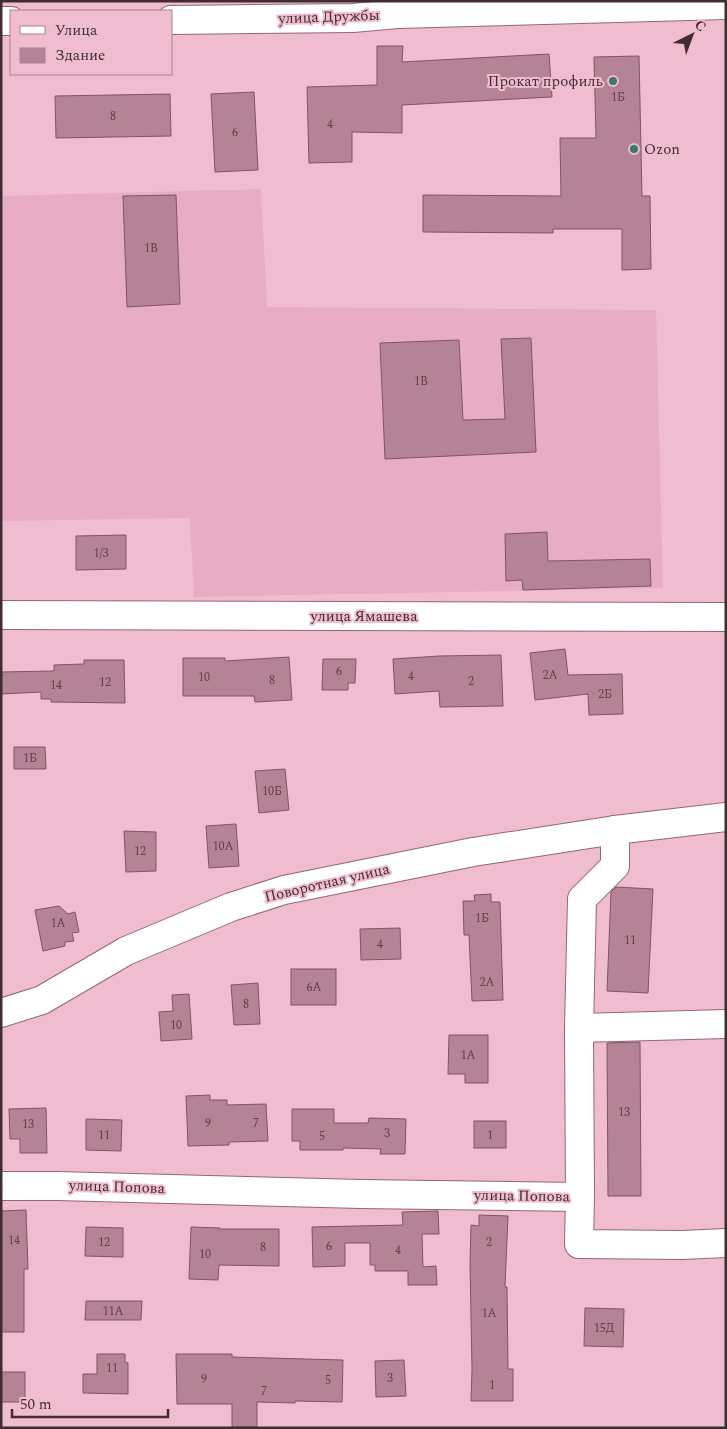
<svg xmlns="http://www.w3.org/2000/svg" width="727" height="1429" font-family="Spectral,serif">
	<rect width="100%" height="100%" fill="#f0bcd0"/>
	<path fill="#e8adc4" d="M261 189 267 307 656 310 663 588 194 597 190 518 1 521V196Z"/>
	<g fill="#b48396" stroke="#805365">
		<path d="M377 46H403L402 62 549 54 552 97 402 105V133L352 132V162L309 163 307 87 377 85Z"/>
		<path d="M639 56 642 196H650L651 269 622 270V229H553V233L423 232V195L561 196 560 138H596L594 57Z"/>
		<path d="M254 92 258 170 215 172 211 94Z"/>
		<path d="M170 94 171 136 56 138 55 96Z"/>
		<path d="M176 195 180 304 127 307 123 196Z"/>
		<path d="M531 338 536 452 385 459 380 343 459 340 463 420 505 419 501 339Z"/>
		<path d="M547 532 548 561 650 559 651 586 523 590 522 580 506 581 505 534Z"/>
		<path d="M126 535V569L76 570V536Z"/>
		<path d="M565 649 568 675 622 674 623 714 589 715 588 694 535 700 530 653Z"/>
		<path d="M501 655 503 706 440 707 439 691 395 694 393 659 439 656Z"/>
		<path d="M289 657 292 700 255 702 254 696H183V658H225V661Z"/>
		<path d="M323 659H356L355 683H348V690H322Z"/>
		<path d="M84 660H124L125 703 51 702V699H41V692L1 694V672L54 671V665L84 664Z"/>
		<path d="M14 747H45L46 769H14Z"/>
		<path d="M285 769 289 810 259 813 255 771Z"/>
		<path d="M236 824 239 866 209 868 206 826Z"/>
		<path d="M124 831 156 832V871L126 872Z"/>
		<path d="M616 887 653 889 648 993 607 991 611 892Z"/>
		<path d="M491 894V902H500L503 1000 472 1001 469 935H464L463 901H475L474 895Z"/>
		<path d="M59 906 68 914 75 912 79 932 72 933 74 941 65 942V946L43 951 35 910Z"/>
		<path d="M400 928 401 959 361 960 360 929Z"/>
		<rect x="291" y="969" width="45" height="36"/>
		<path d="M258 983 260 1024 234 1025 231 985Z"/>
		<path d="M189 994 192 1039 161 1041 159 1012 173 1011 172 995Z"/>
		<path d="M449 1035H488V1083H465V1074H448Z"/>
		<path d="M640 1042 641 1196H608L607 1043Z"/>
		<path d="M210 1095V1100H227V1105L266 1104 268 1141 229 1142V1145L188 1146 186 1096Z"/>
		<path d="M46 1108 47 1153H20V1139H10L9 1109Z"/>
		<path d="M292 1109H334V1123H368L369 1118 406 1119 405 1154H380L381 1149 343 1148V1150H300V1141H292Z"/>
		<path d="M86 1119 122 1120 121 1151 86 1150Z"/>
		<rect x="474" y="1121" width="32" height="27"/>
		<path d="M26 1210 28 1269H24V1332H1V1211Z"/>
		<path d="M438 1211 439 1234H422L423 1267 436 1266 437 1285H408V1271H375V1265H370V1243H345V1266L313 1267 312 1227 403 1225 402 1212Z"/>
		<path d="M479 1215 508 1216 505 1287H507L508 1369H513V1401H471L472 1369 470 1264 471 1225 479 1226Z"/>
		<path d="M86 1227 123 1228V1257L85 1256Z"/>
		<path d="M191 1227 220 1228V1229H279V1266L219 1265 218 1280 189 1279Z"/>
		<path d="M86 1301H142L141 1320H85Z"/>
		<path d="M585 1308 624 1309 623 1347 584 1346Z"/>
		<path d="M97 1354H125V1362L128 1363V1394L83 1393V1374H97Z"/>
		<path d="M176 1354H232V1357L343 1360 342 1402 295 1401V1403L257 1402V1427H232V1404H177Z"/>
		<path d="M404 1360 406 1396 376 1397 375 1361Z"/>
		<rect x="1" y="1372" width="24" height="30"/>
	</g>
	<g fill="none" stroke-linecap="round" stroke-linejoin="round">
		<g stroke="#946678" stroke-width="30">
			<g id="minor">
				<path d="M171 20 353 18 397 14 726 5"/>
				<path d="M1 21H11"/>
				<path d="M1 615 726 617"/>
				<path d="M1 1013 42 1000 126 951 231 907 284 890 473 852 615 830"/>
				<path d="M579 1028 726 1024"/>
				<path d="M1 1186H57L361 1194 580 1197 579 1028 582 899 615 866V830L726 817"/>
				<path d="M580 1197 579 1244 682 1245 726 1243"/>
			</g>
		</g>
		<use href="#minor" stroke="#fff" stroke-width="28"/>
	</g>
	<g fill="#397968" stroke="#f0bcd0" stroke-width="2">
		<circle cx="613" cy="81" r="5"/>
		<circle cx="634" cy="149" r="5"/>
	</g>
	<g text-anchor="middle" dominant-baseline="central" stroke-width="4" stroke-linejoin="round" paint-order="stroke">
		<g font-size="12" fill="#5e424c">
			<text x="618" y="97">1Б</text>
			<text x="113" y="116">8</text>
			<text x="330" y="124">4</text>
			<text x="235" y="132">6</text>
			<text x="151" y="248">1В</text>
			<text x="421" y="381">1В</text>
			<text x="101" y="553">1/3</text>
			<text x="339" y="671">6</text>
			<text x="550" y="675">2А</text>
			<text x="411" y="676">4</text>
			<text x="204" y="677">10</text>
			<text x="272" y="680">8</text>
			<text x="471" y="681">2</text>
			<text x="105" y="682">12</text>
			<text x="56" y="685">14</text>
			<text x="605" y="694">2Б</text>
			<text x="30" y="758">1Б</text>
			<text x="272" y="791">10Б</text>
			<text x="223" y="846">10А</text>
			<text x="140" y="851">12</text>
			<text x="482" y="918">1Б</text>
			<text x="58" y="923">1А</text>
			<text x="630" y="940">11</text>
			<text x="380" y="944">4</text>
			<text x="487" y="982">2А</text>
			<text x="314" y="987">6А</text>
			<text x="246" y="1004">8</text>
			<text x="176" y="1025">10</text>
			<text x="468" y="1055">1А</text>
			<text x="624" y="1112">13</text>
			<text x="208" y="1123">9</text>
			<text x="256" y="1123">7</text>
			<text x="28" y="1124">13</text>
			<text x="387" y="1133">3</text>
			<text x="104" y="1135">11</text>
			<text x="490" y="1135">1</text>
			<text x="322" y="1136">5</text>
			<text x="14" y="1240">14</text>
			<text x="104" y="1242">12</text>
			<text x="489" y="1242">2</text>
			<text x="329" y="1246">6</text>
			<text x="263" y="1247">8</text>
			<text x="398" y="1250">4</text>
			<text x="205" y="1254">10</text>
			<text x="113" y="1311">11А</text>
			<text x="489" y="1313">1А</text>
			<text x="604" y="1328">15Д</text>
			<text x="112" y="1368">11</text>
			<text x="390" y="1378">3</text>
			<text x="204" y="1379">9</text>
			<text x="328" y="1380">5</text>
			<text x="492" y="1385">1</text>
			<text x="264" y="1391">7</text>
		</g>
		<g font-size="15" fill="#412c34" stroke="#f0bcd0">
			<text transform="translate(329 17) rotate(-2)">улица Дружбы</text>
			<text x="364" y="616">улица Ямашева</text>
			<text transform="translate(327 883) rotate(-13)">Поворотная улица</text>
			<text transform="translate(117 1187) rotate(2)">улица Попова</text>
			<text transform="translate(522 1196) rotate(1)">улица Попова</text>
		</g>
		<g font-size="15" fill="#412c34" stroke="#f0bcd0" text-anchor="end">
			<text x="603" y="81">Прокат профиль</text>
			<text x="644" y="149" text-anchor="start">Ozon</text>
		</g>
	</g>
	<rect width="727" height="1429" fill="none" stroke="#412c34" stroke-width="5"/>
	<rect x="10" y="10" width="162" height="65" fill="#f0bcd0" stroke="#aa8292"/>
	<rect x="20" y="26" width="25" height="8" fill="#ffffff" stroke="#aa8292"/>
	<text x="55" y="35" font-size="15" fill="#412c34">Улица</text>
	<rect x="20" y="48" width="25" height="15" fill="#b48396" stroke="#aa8292"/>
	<text x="55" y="60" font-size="15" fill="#412c34">Здание</text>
	<g transform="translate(692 35) rotate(42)" stroke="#f0bcd0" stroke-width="4" paint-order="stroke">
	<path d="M0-4L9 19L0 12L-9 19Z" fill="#412c34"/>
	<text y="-8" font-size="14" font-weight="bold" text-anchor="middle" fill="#412c34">С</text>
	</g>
	<path d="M12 1409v8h156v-8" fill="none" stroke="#412c34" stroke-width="2.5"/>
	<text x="20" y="1409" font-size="15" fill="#412c34" stroke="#f0bcd0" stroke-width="4" paint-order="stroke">50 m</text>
</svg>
